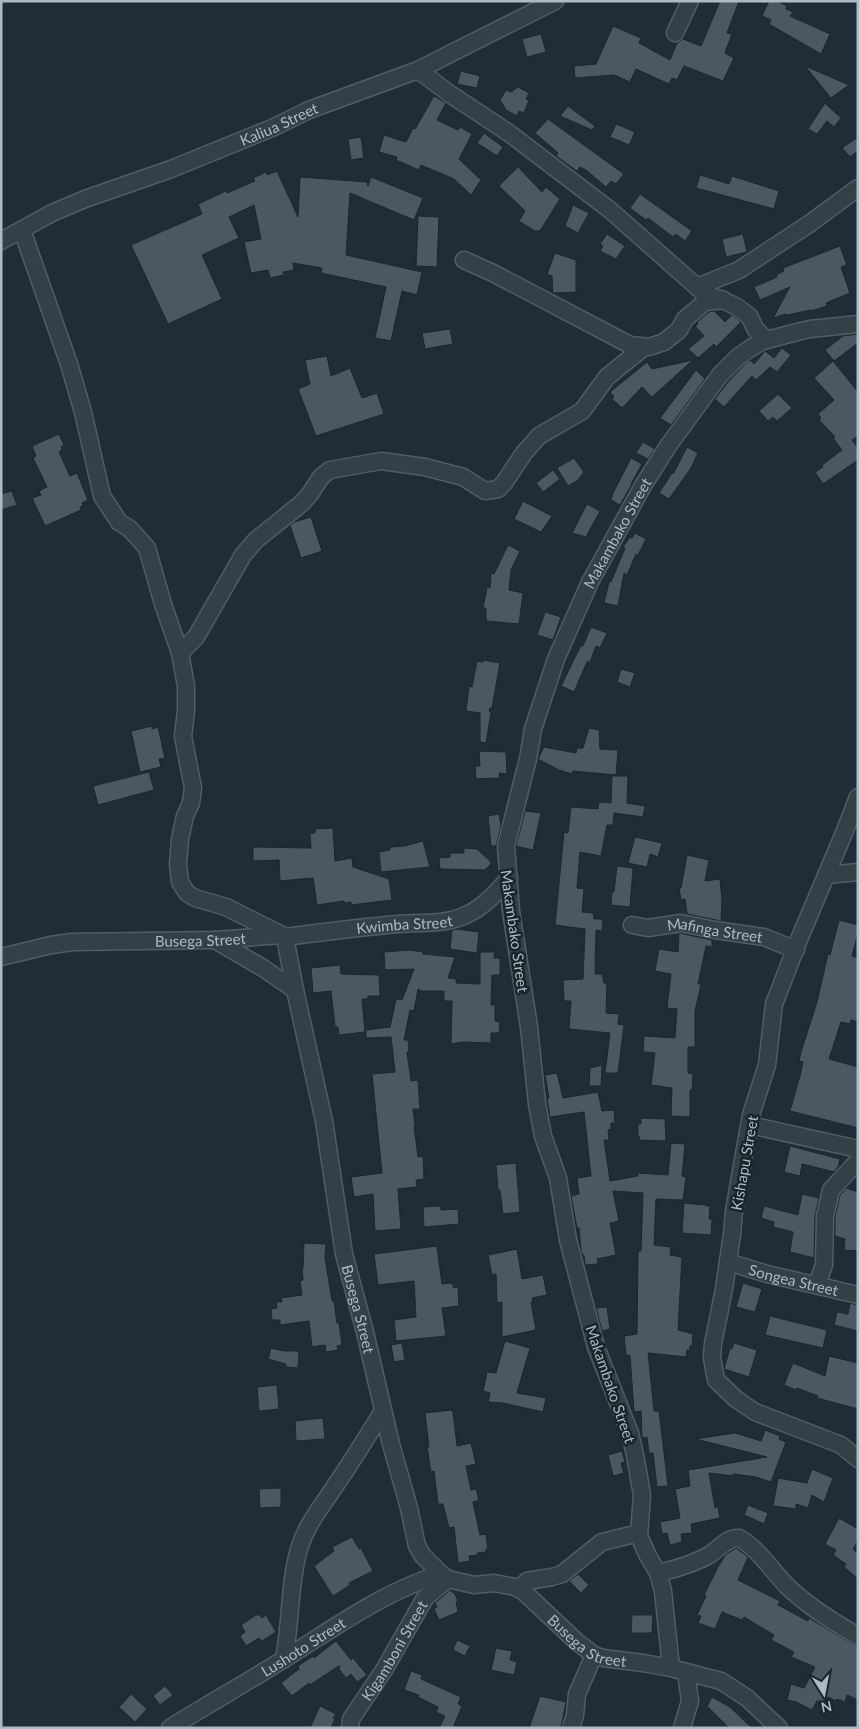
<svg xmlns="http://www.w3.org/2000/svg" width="859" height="1729" font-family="Lato,sans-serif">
	<rect width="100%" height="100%" fill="#212d36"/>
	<g fill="#495862" stroke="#1b262d">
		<path d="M720 1H739L727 33 732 34 725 53 734 58 723 81 684 66 677 80 672 78 669 84 636 69 630 82 614 75 575 78 574 66 596 64 613 26 641 38 639 43 670 60 677 43 683 39 701 46Z"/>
		<path d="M769 1H777L787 6 786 9 793 12 790 16 830 34 821 54 769 24 771 20 762 16Z"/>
		<path d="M541 34 546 52 527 57 522 39Z"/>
		<path d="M805 66 849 85 831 98Z"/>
		<path d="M461 71 480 76 477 88 457 84Z"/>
		<path d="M518 87 529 93 526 99 529 100 524 113 519 111 517 116 506 110 500 100 506 90 511 92Z"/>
		<path d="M434 96 446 103 437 120 458 130 460 127 472 134 459 159 481 180 471 195 454 179 421 165 419 170 396 160 397 157 379 152 384 135 406 142 413 128 415 129Z"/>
		<path d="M825 103 841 118 834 127 827 121 817 134 808 129Z"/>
		<path d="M568 106 595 126 592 130 560 116Z"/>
		<path d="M548 119 624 174 616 184 611 181 606 187 586 170 580 167 577 171 556 156 558 153 535 133Z"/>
		<path d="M616 124 635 132 629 145 610 137Z"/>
		<path d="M484 133 503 147 497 156 477 143Z"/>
		<path d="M361 137 364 158 351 160 348 139Z"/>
		<path d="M858 137V151L850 157 842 148Z"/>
		<path d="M518 167 542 192 546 187 560 199 540 231H535L519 221 525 211 499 186Z"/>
		<path d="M277 171 298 217 300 177 367 182 368 186 371 177 423 198 414 220 350 193 346 255 422 272 417 295 402 291 391 341 375 338 386 287 321 273 322 268 293 263 294 270 283 272 284 275 270 278 268 270 251 273 244 242 261 239 254 205 229 217 239 238 202 255 222 299 168 324 131 245 202 214 198 204 226 191 227 193 255 181 253 178 266 172 267 175Z"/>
		<path d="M700 175 729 184 732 176 779 191 774 209 696 188Z"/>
		<path d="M640 194 692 231 685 241 676 234 673 237 648 218 646 220 630 208Z"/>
		<path d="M573 205 589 213 578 233 565 226Z"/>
		<path d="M418 216 439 217 437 267 416 266Z"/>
		<path d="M607 234 625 246 616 259 600 251 603 246 600 244Z"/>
		<path d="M743 234 747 252 726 257 722 239Z"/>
		<path d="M840 246 847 265 841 267 850 293 826 303 827 306 811 311V310L787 315 786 314 773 318 790 287 760 300 754 287 777 277 776 275 784 271 783 268Z"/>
		<path d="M555 253 576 260V292L553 293 552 276 547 274Z"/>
		<path d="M714 311 725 322 732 315 741 322 716 347 714 344 698 358 688 349 704 336 695 326 698 324 697 322 709 312Z"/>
		<path d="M450 329 453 344 425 349 422 333Z"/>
		<path d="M858 334V343L834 361 825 350 843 336Z"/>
		<path d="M782 348 791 355 777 372 770 367 756 380 752 376 724 407 715 399 728 382 745 364 750 360 754 364 765 351 774 358Z"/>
		<path d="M327 356 331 376 350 368 362 398 377 393 384 414 316 436 298 389 310 384 305 360Z"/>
		<path d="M693 360 652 397 642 387 622 408 612 399 614 397 610 392 647 362 652 369Z"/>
		<path d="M833 361 858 392V436L852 440 858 448V460L823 484 815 472 823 467 822 465 842 450 833 438 835 437 819 420 821 418 818 414 834 400 814 378Z"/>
		<path d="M696 370 705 379 671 425 660 418Z"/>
		<path d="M778 394 792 408 777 421 773 417 768 421 759 411Z"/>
		<path d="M59 434 64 445 61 447 62 450 59 452 70 476 77 473 88 500 82 503 83 506 80 507 81 510 45 526 32 498 41 495 39 491 47 487 33 458 36 456 32 446Z"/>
		<path d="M643 442 655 449 648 459 636 453Z"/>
		<path d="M687 447 698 453 691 468 669 499 659 493 672 473 673 474Z"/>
		<path d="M574 458 584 472 578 480 568 486 557 468Z"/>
		<path d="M631 458 642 464 631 484H632L620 505 611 500 613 493Z"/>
		<path d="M553 470 560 479 543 492 536 483Z"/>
		<path d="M12 491 17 505 1 510V494Z"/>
		<path d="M523 501 552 516 541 532 514 519Z"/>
		<path d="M587 504 600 511 586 537 572 533Z"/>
		<path d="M311 517 322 551 301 558 290 525 294 522Z"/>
		<path d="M635 533 646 539 638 555 636 554 627 575 624 573 618 606 604 603 609 582H611L625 548 623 547 630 537 632 538Z"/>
		<path d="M508 545 520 551 511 570 509 590 523 593 519 624 486 621V608H483L487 587 490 588 491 573 494 574Z"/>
		<path d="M545 612 561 617 553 640 537 635Z"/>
		<path d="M591 627 607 633 600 648 596 646 590 662H587L574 692 561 686 581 645 583 646Z"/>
		<path d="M483 660 500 663 492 708H490L489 711 491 712 486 743 480 742V713L466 711 469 686 472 687 477 661 483 662Z"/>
		<path d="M621 669 635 673 630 687 617 682Z"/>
		<path d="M152 726V729L158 727 165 758 159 759 161 767 140 772 131 731Z"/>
		<path d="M589 728 599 730 600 749 618 750 616 775 573 771 572 774 559 770 538 759 544 747 576 753 577 748H583Z"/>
		<path d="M479 751 506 752 507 774 499 773 500 778 476 779 475 766H480Z"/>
		<path d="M149 772 154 790 98 805 93 786Z"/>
		<path d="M612 776H628L627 803 645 806 643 817 614 813 613 825H607L601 856 580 852 577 888 584 889 582 912 593 913 594 919H603L602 931 596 930 595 974H602L604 983H607L606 1013 619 1014 618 1024 624 1025 618 1073H605L610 1033 569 1029 571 1001H564L563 980 583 979 585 929 555 925 564 832 568 833 571 807 598 809 599 802 611 803Z"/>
		<path d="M525 811 541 813 533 850 516 846Z"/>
		<path d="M499 814 501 826 496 846H491L488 816Z"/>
		<path d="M333 828 335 861 352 858 353 867 389 879 392 900 351 905V902L344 903V901L317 905 313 878 280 881 279 860 253 861V847L311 848 310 833H315V829Z"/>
		<path d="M635 837 662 843 658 857 650 854 647 867 628 863Z"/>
		<path d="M423 841 430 867 381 872 379 852 390 850V847L405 846Z"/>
		<path d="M464 848 477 849 491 862 490 865 485 870 440 869 439 858 450 857V853H464Z"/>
		<path d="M687 855 709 860 705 881 720 879 722 901 721 921 687 914 685 899 681 900 679 888H681Z"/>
		<path d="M617 866 633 868 630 907 611 905 612 892H614Z"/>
		<path d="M839 920 858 925V933L852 956 858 958V1022L851 1020 850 1024 841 1022 829 1059 858 1067V1128L790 1111 801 1072 803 1062 799 1061 801 1052 817 1002 828 954 830 955Z"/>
		<path d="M456 929 479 932 477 953 450 949 452 930Z"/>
		<path d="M679 933 712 940V947L706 946 698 984H701L695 1011V1047H688V1073L693 1074 692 1090H690V1117L671 1116 672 1088 651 1085 655 1053 643 1052 644 1036 675 1038 677 1009 667 1008 671 974 655 971 659 949 678 952Z"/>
		<path d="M410 950 423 952V954L455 957 448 978 456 979V983L480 984V952H495L494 958H500V975H492L491 1005H495V1021L500 1022 499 1033H491V1043L462 1042 451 1044 452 1001H444V991H422L418 989 414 1011 410 1010 404 1040H408L409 1052H407L411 1081 418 1080 420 1109H413L415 1125 414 1126 418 1157 423 1156 424 1179 416 1180 417 1187 398 1189 401 1229 375 1231 373 1194 354 1197 351 1177 382 1173 372 1074 395 1072 391 1037 366 1038V1030L390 1027 396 999 402 1000 414 969 385 970 384 952Z"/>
		<path d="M340 965 341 974 379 975 380 996H368V999H362L365 1032 339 1035 338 1027H335L331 991 313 993 311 968Z"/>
		<path d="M602 1065 601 1086H589L590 1068Z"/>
		<path d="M557 1073 563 1098 598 1092 602 1111 614 1110 615 1123H611V1129L608 1130 609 1140H604L610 1181 638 1176V1173L668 1175 671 1143 685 1144 682 1176 686 1177 683 1200 656 1199 654 1245 671 1247 670 1255 682 1257 678 1330 693 1334 692 1346H690L689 1351 687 1350 686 1357 648 1353 654 1411H659L668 1486 657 1487 653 1453H649L647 1437 642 1438 641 1411 634 1412 630 1355H626L624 1336 637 1334 638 1251H641L643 1193 613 1191 619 1221 610 1223 616 1255 597 1259 598 1264 585 1265 584 1255H582L581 1251 579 1228H577L571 1196 579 1194 577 1178 591 1176 584 1112 550 1117 547 1099 549 1098 545 1075Z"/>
		<path d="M641 1118 665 1119 666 1141 639 1140 640 1137H638V1124H641Z"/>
		<path d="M790 1146 840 1159 838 1167 834 1172 802 1164 800 1176 784 1172Z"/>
		<path d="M516 1163 520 1212 503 1214 500 1190H498L496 1165Z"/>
		<path d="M846 1188 858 1192V1251L844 1250 845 1239 835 1236V1217L840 1195Z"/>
		<path d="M802 1194 819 1198 815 1216 814 1258 790 1252 793 1232 773 1227 774 1222 761 1218 764 1206 798 1215Z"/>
		<path d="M684 1203 706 1205V1206H710L709 1219H712L711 1235 682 1233Z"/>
		<path d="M441 1206V1210L458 1209 459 1224 424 1227 423 1207Z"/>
		<path d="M304 1243 326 1244 325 1257 332 1301H334L337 1323H339L342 1345 337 1346 338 1350 326 1352 325 1345 312 1347 309 1321 280 1325V1320H272L271 1309 277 1308 276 1302H282L281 1298 302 1295 300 1281 303 1280 302 1268H303Z"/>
		<path d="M437 1246 442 1284 452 1283 454 1288 458 1287 459 1306 442 1308 446 1336 396 1341 394 1320 416 1317 414 1281 378 1285 374 1254Z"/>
		<path d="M517 1249 522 1279 543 1275 547 1295 532 1298 533 1302H531L536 1330 502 1337V1302L497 1303 496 1274 492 1275 488 1255Z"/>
		<path d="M743 1283 762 1289 755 1312 736 1307Z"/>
		<path d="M850 1303 858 1305V1331L834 1325 837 1312 848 1314Z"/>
		<path d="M607 1307 610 1329 602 1331 596 1308Z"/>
		<path d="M770 1316 827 1330 823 1348 765 1335Z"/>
		<path d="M505 1341 530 1348 517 1393 546 1398 543 1412 503 1403 488 1402 490 1393 483 1391 487 1372 496 1373Z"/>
		<path d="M402 1343 405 1360 394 1362 391 1345Z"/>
		<path d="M734 1343 757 1350 749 1377 724 1369 730 1348 732 1349Z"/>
		<path d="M271 1348 284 1351H299L298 1368 286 1367V1364L268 1359Z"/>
		<path d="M829 1356 858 1363V1409L817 1398 818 1396 797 1388 796 1390 784 1385 793 1363 825 1376Z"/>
		<path d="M277 1385 279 1409 259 1411 257 1387Z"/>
		<path d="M451 1410 453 1412 457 1446 471 1443 476 1464 466 1466 471 1490 476 1489 479 1500 473 1502 480 1535 486 1534 488 1549H486V1552L477 1553 478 1555 469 1556 470 1561 458 1563 454 1527 449 1528 443 1504H438L434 1471 431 1472 427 1447H429L425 1413Z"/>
		<path d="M323 1418 325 1439 296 1441 295 1421Z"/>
		<path d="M765 1430 780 1436 779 1439 786 1442 771 1482 756 1477 733 1474V1476L709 1473 715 1508 718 1507 720 1518 691 1524 692 1533 681 1534 682 1542 670 1545 667 1533 662 1534 660 1522 680 1518 675 1489 690 1486 688 1470 767 1457 695 1439 735 1433 761 1441Z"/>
		<path d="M622 1451 625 1462 621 1463 624 1473 613 1476 608 1455Z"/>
		<path d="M812 1469 833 1478 824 1502 812 1495 808 1508 796 1504V1509L773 1506 778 1478 807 1483Z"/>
		<path d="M281 1488V1507L260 1508 259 1489Z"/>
		<path d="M748 1505 768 1513 764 1524 744 1515Z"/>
		<path d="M839 1518 858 1529V1541L853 1549 856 1552 858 1550V1579L844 1567 846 1564 833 1555 836 1550 825 1544Z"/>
		<path d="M352 1537 359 1549 361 1548 373 1571 349 1583 350 1585 333 1596 314 1566 334 1551 332 1547Z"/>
		<path d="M736 1548 748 1557 738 1580 780 1601 778 1605 808 1621 809 1618 844 1639 858 1646V1700L847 1695 845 1702 837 1699 836 1701 828 1697 824 1705 817 1701 812 1710 796 1702 787 1700 791 1684 804 1688 815 1667 791 1657 794 1652 771 1640 774 1635 744 1617 742 1620 722 1612 715 1629 698 1623 701 1616 697 1615 706 1596 704 1595 720 1563H721L725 1555Z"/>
		<path d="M578 1574 589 1585 581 1593 569 1581Z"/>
		<path d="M450 1590 455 1594 458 1601 456 1602 458 1612 439 1620 434 1609 437 1607 435 1603Z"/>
		<path d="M256 1615H260L262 1618 266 1615 276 1632 262 1641 259 1638 246 1646 240 1636 245 1632 241 1625Z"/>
		<path d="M632 1615H653L652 1633H631Z"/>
		<path d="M457 1640 470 1646 465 1656 453 1650Z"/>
		<path d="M336 1641 351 1660 353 1658 367 1675 357 1682 351 1674 346 1678 339 1669 340 1666 337 1667 310 1685 309 1683 292 1696 281 1683 299 1669 298 1666 313 1656 314 1658Z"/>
		<path d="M496 1648 512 1651 510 1660 517 1662 514 1675 491 1670Z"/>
		<path d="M411 1671 422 1675 421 1679 461 1697 458 1704 462 1706 453 1728H439L445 1716 436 1712 438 1707 418 1697 419 1695 404 1690Z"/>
		<path d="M165 1686 173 1695 160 1705 153 1696Z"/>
		<path d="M131 1694 147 1709 135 1722 119 1707Z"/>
		<path d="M540 1696 566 1702 561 1728H529Z"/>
		<path d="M712 1697 730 1707 752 1728H729L707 1706Z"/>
		<path d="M320 1706 336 1714 333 1718 335 1719 331 1728H310Z"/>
	</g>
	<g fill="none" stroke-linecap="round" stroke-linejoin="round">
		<g stroke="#515d64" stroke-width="19">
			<g id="minor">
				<path d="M675 33 690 1"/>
				<path d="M418 70 450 94 509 133 610 210 705 294 723 300 737 307 749 316 756 330 767 340"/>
				<path d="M22 230 69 364 83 412 102 496 119 522 130 529 147 548 163 604 180 653 186 686V711L183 736 193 788 191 803 185 816 180 839 178 864 180 882 187 893 195 898 226 907 282 935"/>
				<path id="s1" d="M1 241 52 213 85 199 171 169 272 128 309 110 418 70 555 1"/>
				<path d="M464 260 493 273 630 345 649 347 664 342 679 330 685 319 705 302 723 300"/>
				<path d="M697 287 739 270 809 224 858 188"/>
				<path d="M180 653 196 637 243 555 256 540 302 503 310 494 321 477 330 470 381 461 425 467 463 477 485 491 498 489 504 483 524 453 539 436 582 411 607 377 644 347"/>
				<path d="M858 797 844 833 800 937 774 1004 767 1065 751 1115 734 1211 732 1234 724 1289 713 1344 712 1358 716 1380 736 1399 755 1412 841 1445 858 1459"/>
				<path d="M827 875 858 872"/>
				<path id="s2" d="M632 925 648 928 681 923 715 930 764 937 796 950"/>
				<path id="s3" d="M285 937C323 932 361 927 399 924 422 922 445 925 466 915 484 907 497 892 509 878"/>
				<path d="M215 940 263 968 295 990"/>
				<path id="s4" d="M1 957 51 945 72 942 215 940 282 935 285 937 295 990 324 1121 344 1254 365 1332 391 1444 409 1508 417 1546 423 1556 441 1574 448 1579 474 1585 494 1583 515 1587 524 1592 577 1642 594 1655 603 1658 643 1663 671 1668 721 1681 747 1698 779 1728"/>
				<path d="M750 1125 858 1149"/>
				<path id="s5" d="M728 1262 767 1274 858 1295"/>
				<path d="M817 1285 824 1265 825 1216 831 1190 858 1161"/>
				<path d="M658 1573C675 1569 694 1564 709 1555 719 1549 727 1537 739 1538 759 1549 772 1571 788 1587 809 1607 833 1622 858 1636"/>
				<path d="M519 1589 527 1581 552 1577 562 1574 602 1542 639 1533"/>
				<path d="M284 1659C291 1623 289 1584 299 1549 306 1525 320 1509 333 1489 351 1463 367 1437 383 1411"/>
				<path id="s6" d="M671 1668 663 1591 658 1573 648 1556 639 1536 642 1495 635 1455 630 1433 596 1347 568 1240 558 1178 543 1136 537 1104 529 1027 511 911 506 846 528 759 533 729 556 659 590 582 644 484 668 446 720 375 737 358 749 349 763 341 793 333 810 329 858 324"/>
				<path id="s7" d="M170 1728C207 1705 244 1684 281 1661 331 1630 384 1591 441 1574"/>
				<path id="s8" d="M350 1728 351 1719 384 1670 425 1598 448 1579"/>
				<path d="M571 1728 575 1715 577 1694 594 1655"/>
				<path d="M682 1728 690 1701 686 1672"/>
			</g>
		</g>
		<use href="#minor" stroke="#343f47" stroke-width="16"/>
	</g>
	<g text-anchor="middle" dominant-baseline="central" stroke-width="5" stroke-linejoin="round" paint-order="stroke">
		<g font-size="15" fill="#aebac3" stroke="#19242b">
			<text stroke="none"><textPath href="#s1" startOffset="302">Kaliua Street</textPath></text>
			<text stroke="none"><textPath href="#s6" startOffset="1179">Makambako Street</textPath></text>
			<text stroke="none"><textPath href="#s3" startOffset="120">Kwimba Street</textPath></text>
			<text transform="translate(515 931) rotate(82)">Makambako Street</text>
			<text stroke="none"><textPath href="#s2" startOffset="84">Mafinga Street</textPath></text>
			<text stroke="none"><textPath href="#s4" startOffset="201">Busega Street</textPath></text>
			<text transform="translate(744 1163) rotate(-80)">Kishapu Street</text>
			<text stroke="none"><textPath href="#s5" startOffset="68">Songea Street</textPath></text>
			<text stroke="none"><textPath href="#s4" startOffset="666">Busega Street</textPath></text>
			<text transform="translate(611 1384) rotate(71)">Makambako Street</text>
			<text stroke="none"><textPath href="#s4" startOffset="1116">Busega Street</textPath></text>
			<text stroke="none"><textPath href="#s7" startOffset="156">Lushoto Street</textPath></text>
			<text stroke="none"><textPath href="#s8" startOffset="90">Kigamboni Street</textPath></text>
		</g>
	</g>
	<rect width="859" height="1729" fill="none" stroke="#aebac3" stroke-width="5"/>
	<g transform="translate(824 1694) rotate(169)" stroke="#19242b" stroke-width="4" paint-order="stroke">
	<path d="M0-4L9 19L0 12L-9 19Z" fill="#aebac3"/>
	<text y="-8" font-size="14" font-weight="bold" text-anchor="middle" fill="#aebac3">N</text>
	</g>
</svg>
